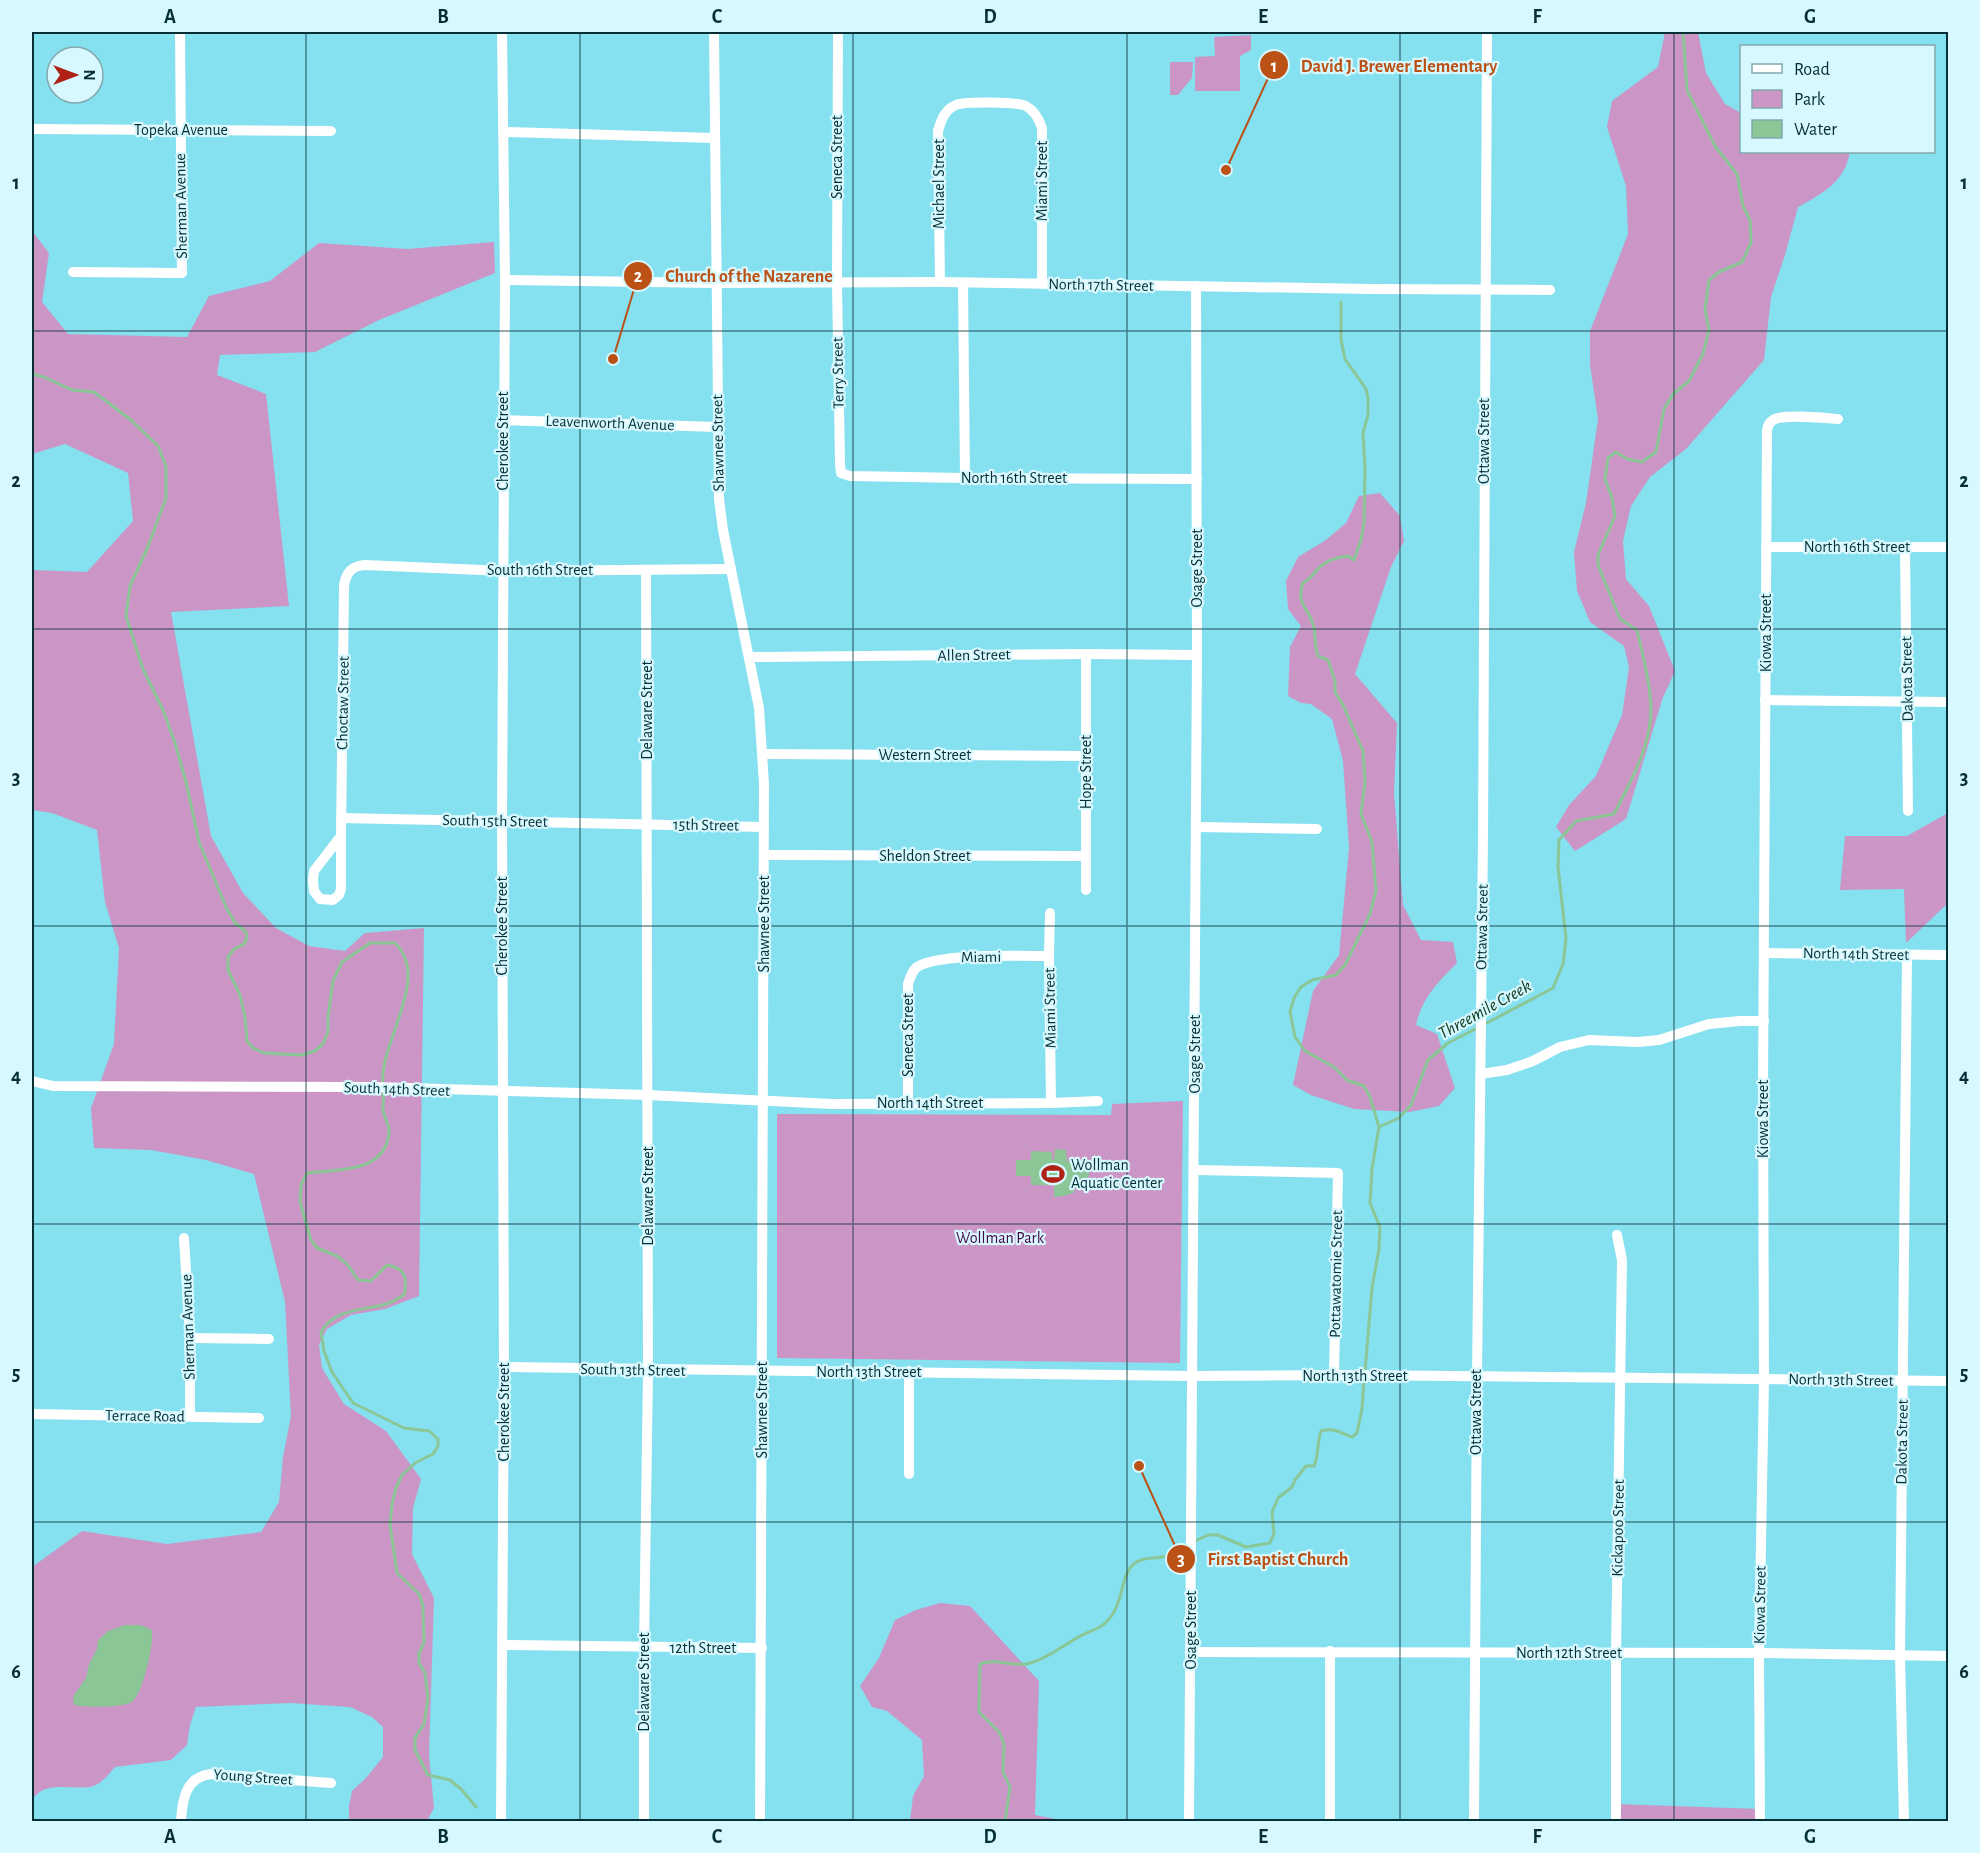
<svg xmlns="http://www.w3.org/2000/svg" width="1980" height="1853" font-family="'Alegreya Sans',sans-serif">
	<rect width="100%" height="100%" fill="#85e0f0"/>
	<g fill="#cb96c6">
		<path d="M1665 32H1698L1706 73 1725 104 1741 113 1742 152H1850C1844 183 1823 193 1798 207L1785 255 1771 297 1764 360 1686 449 1650 477 1631 506 1623 541 1626 579 1649 606 1675 671 1662 700 1626 819 1575 851 1556 827 1569 805 1596 776 1622 715 1629 667 1624 646 1590 622 1577 591 1574 552 1586 503 1598 419 1590 365V331L1628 234 1626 186 1607 127 1612 101 1658 67Z"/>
		<path d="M1251 35V50L1240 56V91H1195V57L1215 56 1214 37Z"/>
		<path d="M1170 62H1193L1192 78 1178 95H1170Z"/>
		<path d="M32 231 49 253 42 302 68 334 187 337 209 296 270 281 319 243 407 249 494 242 495 273 379 320 315 352 220 355 217 375 266 394 289 606 171 612 211 836 243 893 276 928 309 946 345 951 365 933 424 928 419 1296 385 1309 351 1315 327 1329 319 1345 322 1368 344 1404 386 1431 421 1479 413 1508 412 1554 434 1598 429 1755 434 1808 427 1821H349V1806L352 1791 366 1778 383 1757V1727L372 1717 350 1707 290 1703 196 1707 190 1725 187 1745 171 1760 115 1767C108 1775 100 1786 89 1787 69 1790 45 1780 32 1800V1567L82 1531 167 1544 261 1532 279 1502 283 1457 291 1416 285 1302 254 1174 206 1160 151 1150 94 1148 91 1108 114 1044 119 948 105 902 97 830 52 813 32 810V570L87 572 133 521 128 473 65 444 32 454Z"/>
		<path d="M1380 493 1400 516 1404 541 1391 567 1355 674 1397 723 1394 793 1403 905 1421 940 1453 942 1457 963C1439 981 1421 999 1416 1025L1437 1034 1455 1088 1439 1106 1409 1112 1354 1109 1311 1095 1293 1085 1313 991 1339 955 1349 848 1343 761 1332 719 1311 704 1301 703 1288 696 1290 647 1301 626 1288 609 1286 581 1298 557 1326 540 1346 523 1359 496Z"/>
		<path d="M1948 813V903L1906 943 1904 889 1840 890 1845 836H1907Z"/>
		<path d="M1183 1101 1180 1363 777 1358V1114L1111 1115 1112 1104Z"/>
		<path d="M940 1603 970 1606 1039 1681 1035 1815 1066 1821H910L913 1796 924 1776 922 1740 887 1711 872 1707 860 1686 879 1658 895 1620 916 1610Z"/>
		<path d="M1616 1804 1760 1809V1821L1616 1822Z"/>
	</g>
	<g fill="#8bc696">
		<path d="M1055 1149 1066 1150V1157H1068L1066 1161H1092C1091 1173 1087 1182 1077 1190L1072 1182 1070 1184 1075 1192 1064 1196 1054 1197V1177H1051V1185H1031V1176H1016V1160H1031V1151L1052 1152V1160H1054Z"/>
		<path d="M125 1625H141L152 1630C154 1644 143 1693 132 1702 126 1707 84 1708 75 1705L73 1702 74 1695 86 1678 89 1664 97 1649 98 1640 108 1631Z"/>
	</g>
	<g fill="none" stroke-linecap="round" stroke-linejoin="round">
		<g stroke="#8bc696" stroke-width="3">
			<path d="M1341 302V340L1345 359 1366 389 1368 398V415L1363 433 1365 468 1364 523 1361 540 1354 560 1348 556C1339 557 1328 560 1321 566 1314 572 1312 578 1303 583 1295 605 1310 608 1314 628 1316 639 1314 645 1318 656L1328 660 1335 681V692L1343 705 1363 751 1365 782 1361 814 1372 842 1376 891 1370 914 1345 965 1336 975 1312 980 1301 987 1294 998 1290 1012 1295 1037 1305 1051 1334 1067 1347 1080 1364 1086 1370 1097 1379 1127"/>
			<path d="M32 374 44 377 72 390 94 392 131 420 158 446 166 466V498L147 549 130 586 126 616 143 669 163 710 175 743 186 782 199 842 226 907 235 923 246 932 247 938 244 944 234 949 228 957V970L240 995 245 1017 247 1041 253 1048 264 1053 281 1054 302 1055 315 1051 323 1044 328 1032V1017L333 981 342 962 370 943H395C432 978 378 1044 383 1085"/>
			<path d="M1483 1025 1553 988 1563 964 1566 938 1558 867 1559 840 1576 821 1614 814C1631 781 1651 746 1651 709 1650 682 1643 656 1637 630L1620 619 1598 565V555L1615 516 1612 498 1605 479 1608 458 1616 452 1627 459 1642 462 1656 452 1664 409 1673 394 1689 381 1703 354 1709 330 1705 310 1709 280 1719 272 1742 262 1751 243 1750 220 1743 206 1737 174 1715 146 1687 90 1683 32"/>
			<path d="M383 1091C384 1098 383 1104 383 1110 384 1118 390 1124 389 1133 385 1174 336 1169 307 1173L301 1185 300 1202 311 1240 317 1248 337 1256 347 1264 358 1280 371 1281 387 1265C405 1268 408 1277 404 1295 398 1298 393 1302 386 1304 362 1311 335 1308 321 1332L324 1351 332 1372 353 1403 404 1428 429 1431 438 1439V1446L433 1454 415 1463 402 1475 396 1488 392 1504 390 1525 397 1573 419 1594 423 1606 424 1643 419 1653V1663L425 1673 428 1698 424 1724 415 1738V1750L428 1775 450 1780 461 1789 476 1807"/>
			<path d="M1365 1371 1372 1288 1379 1249 1380 1227 1370 1203 1372 1169 1379 1127 1399 1118 1411 1105 1428 1060 1448 1043 1477 1028"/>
			<path d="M1193 1542 1208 1535H1218L1246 1547 1270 1543 1274 1533 1272 1512 1278 1498 1292 1487 1295 1480 1306 1466H1314C1319 1454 1317 1443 1321 1431 1334 1427 1340 1433 1352 1437L1357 1433 1362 1409 1364 1378"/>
			<path d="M1005 1822 1010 1787 1003 1772 1004 1744 999 1732 979 1712 980 1664C996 1658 1009 1666 1026 1664 1044 1660 1060 1648 1075 1639 1083 1634 1092 1631 1100 1627 1126 1611 1118 1575 1135 1563 1143 1557 1153 1559 1162 1557 1170 1555 1179 1548 1187 1545"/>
		</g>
		<g stroke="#fff" stroke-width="10">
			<path d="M714 32 719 499 723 530 759 708 764 784 760 1822"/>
			<path d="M838 32 837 283 840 464 841 473 850 476 965 478 1197 479"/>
			<path d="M32 129 331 131"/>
			<path d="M504 132 714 138"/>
			<path d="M73 272 182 273 180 32"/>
			<path d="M505 280 716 283 940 282 1371 289 1550 290"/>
			<path d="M940 282 938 131C941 121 944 110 956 105 964 101 1017 102 1026 106 1035 111 1039 119 1042 128V284"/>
			<path d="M963 283 965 478"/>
			<path d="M503 420 717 427"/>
			<path d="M1766 547H1948"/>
			<path d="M1905 547 1908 811"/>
			<path d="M750 657 1086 654 1197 655"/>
			<path d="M1765 700 1948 702"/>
			<path d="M763 754 1086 756"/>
			<path d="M341 818 764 827"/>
			<path d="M1197 827 1317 829"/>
			<path d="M341 836V889L339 895 333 900 320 899 314 891 313 881 314 871 341 836 344 586C346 572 352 566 365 565L504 571 731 569"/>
			<path d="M764 855 1085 856"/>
			<path d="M1086 890V654"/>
			<path d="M1050 913 1049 956 1051 1103"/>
			<path d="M1764 953 1948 955"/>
			<path d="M1481 1074 1507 1070 1533 1061 1560 1047 1589 1040 1638 1042 1659 1040 1709 1024 1740 1021H1764"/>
			<path d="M32 1081 53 1086 374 1087 648 1095 832 1104 1051 1103 1098 1101"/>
			<path d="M908 1103V984C910 978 912 971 917 967 939 953 1020 956 1049 956"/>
			<path d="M1195 1170 1338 1173 1334 1376"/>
			<path d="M184 1238 190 1338V1416"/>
			<path d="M190 1338 269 1339"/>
			<path d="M504 1367 1191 1376 1350 1375 1948 1381"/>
			<path d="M32 1414 259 1418"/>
			<path d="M909 1474V1371"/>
			<path d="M503 1645 762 1648"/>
			<path d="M1330 1651V1822"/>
			<path d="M1190 1652 1759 1653 1948 1656"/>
			<path d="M181 1822C182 1799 186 1776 212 1774L331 1783"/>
			<path d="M501 1822 504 1367 502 821 505 280 502 32"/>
			<path d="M644 1822V1648L648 1370 646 571"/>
			<path d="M1189 1822 1197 655 1196 286"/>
			<path d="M1474 1822 1477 1378 1483 837 1487 32"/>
			<path d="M1616 1822V1654L1622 1260 1617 1235"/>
			<path d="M1760 1822 1759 1653 1764 1379 1763 1084 1767 430C1768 425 1770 421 1775 419 1787 414 1823 418 1838 419"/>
			<path d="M1904 1822 1900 1656 1907 955"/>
		</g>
	</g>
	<path fill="none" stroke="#052f35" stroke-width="1.5" stroke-opacity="0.55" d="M306 32V1822M580 32V1822M853 32V1822M1127 32V1822M1400 32V1822M1674 32V1822M32 331H1948M32 629H1948M32 926H1948M32 1224H1948M32 1522H1948"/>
	<defs>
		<g id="stadium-bare" transform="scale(1.8)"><path d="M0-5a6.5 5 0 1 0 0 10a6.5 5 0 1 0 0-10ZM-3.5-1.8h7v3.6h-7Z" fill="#af2015" stroke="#d6f8fe" stroke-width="2.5" paint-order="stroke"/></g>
	</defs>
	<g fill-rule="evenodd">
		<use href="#stadium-bare" x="1053" y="1174"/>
	</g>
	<g text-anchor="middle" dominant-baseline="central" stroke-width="4.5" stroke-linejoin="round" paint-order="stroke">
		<g font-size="16" fill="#052f35" stroke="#d6f8fe">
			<text x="181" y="130">Topeka Avenue</text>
			<text transform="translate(837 157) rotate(-90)">Seneca Street</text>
			<text transform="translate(1042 181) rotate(-90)">Miami Street</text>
			<text transform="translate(939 184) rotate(-90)">Michael Street</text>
			<text transform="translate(181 206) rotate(-91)">Sherman Avenue</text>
			<text transform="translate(1101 285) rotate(1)">North 17th Street</text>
			<text transform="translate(838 373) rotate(-91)">Terry Street</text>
			<text transform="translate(610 423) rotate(2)">Leavenworth Avenue</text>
			<text transform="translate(503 441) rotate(-90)">Cherokee Street</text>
			<text transform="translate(1484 441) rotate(-90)">Ottawa Street</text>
			<text transform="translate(718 443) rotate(-91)">Shawnee Street</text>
			<text x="1014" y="478">North 16th Street</text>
			<text x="1857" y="547">North 16th Street</text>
			<text transform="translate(1197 568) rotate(-90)">Osage Street</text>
			<text x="540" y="570">South 16th Street</text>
			<text transform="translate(1766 633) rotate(-90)">Kiowa Street</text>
			<text transform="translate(974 655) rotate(-1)">Allen Street</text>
			<text transform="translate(1907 679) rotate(-91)">Dakota Street</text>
			<text transform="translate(343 703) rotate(-89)">Choctaw Street</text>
			<text transform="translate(647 710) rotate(-90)">Delaware Street</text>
			<text x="925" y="755">Western Street</text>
			<text transform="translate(1086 772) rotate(-90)">Hope Street</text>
			<text transform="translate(495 821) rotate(1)">South 15th Street</text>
			<text transform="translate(706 825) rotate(1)">15th Street</text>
			<text x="925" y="856">Sheldon Street</text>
			<text transform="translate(764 924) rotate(-90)">Shawnee Street</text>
			<text transform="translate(502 926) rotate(-90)">Cherokee Street</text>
			<text transform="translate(1482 927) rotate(-89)">Ottawa Street</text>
			<text transform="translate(1856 954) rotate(1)">North 14th Street</text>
			<text transform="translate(981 957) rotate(-1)">Miami</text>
			<text transform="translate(1050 1008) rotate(-91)">Miami Street</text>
			<text transform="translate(908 1035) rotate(-90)">Seneca Street</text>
			<text transform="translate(1195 1054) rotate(-90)">Osage Street</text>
			<text transform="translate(397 1089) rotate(2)">South 14th Street</text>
			<text x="930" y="1103">North 14th Street</text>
			<text transform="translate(1763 1119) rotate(-90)">Kiowa Street</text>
			<text transform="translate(648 1196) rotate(-90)">Delaware Street</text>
			<text transform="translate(1336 1274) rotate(-89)">Pottawatomie Street</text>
			<text transform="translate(188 1327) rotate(-92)">Sherman Avenue</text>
			<text transform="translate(633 1370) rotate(1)">South 13th Street</text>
			<text x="869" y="1372">North 13th Street</text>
			<text x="1355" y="1376">North 13th Street</text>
			<text transform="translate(1841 1380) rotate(1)">North 13th Street</text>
			<text transform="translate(762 1410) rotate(-90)">Shawnee Street</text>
			<text transform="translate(504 1412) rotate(-90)">Cherokee Street</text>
			<text transform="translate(1476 1412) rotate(-90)">Ottawa Street</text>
			<text transform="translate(145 1416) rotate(1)">Terrace Road</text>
			<text transform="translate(1902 1442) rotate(-89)">Dakota Street</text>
			<text transform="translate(1618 1528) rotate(-89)">Kickapoo Street</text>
			<text transform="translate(1760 1605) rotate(-89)">Kiowa Street</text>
			<text transform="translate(1191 1630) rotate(-90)">Osage Street</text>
			<text x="703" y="1648">12th Street</text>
			<text x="1569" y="1653">North 12th Street</text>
			<text transform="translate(644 1682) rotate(-90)">Delaware Street</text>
			<text transform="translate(253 1777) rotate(4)">Young Street</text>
		</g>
		<g font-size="16" fill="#052f35" stroke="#d6f8fe" text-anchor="start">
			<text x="1071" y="1165">Wollman<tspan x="1071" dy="18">Aquatic Center</tspan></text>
		</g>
		<g font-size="16" fill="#480646" stroke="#d6f8fe">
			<text x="1000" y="1238">Wollman Park</text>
		</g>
		<g font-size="18" font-style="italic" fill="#0b3718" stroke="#d6f8fe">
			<text transform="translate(1485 1010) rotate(-29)">Threemile Creek</text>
		</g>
	</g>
	<path fill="none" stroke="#bb5114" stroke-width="2" d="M1226 170L1274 65M613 359L638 276M1139 1466L1181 1559"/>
	<g fill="#bb5114" stroke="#d6f8fe" stroke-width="2">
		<circle cx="1226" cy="170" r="6"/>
		<circle cx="613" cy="359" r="6"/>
		<circle cx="1139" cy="1466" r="6"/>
		<circle cx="1274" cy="65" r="15"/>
		<circle cx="638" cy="276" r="15"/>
		<circle cx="1181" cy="1559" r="15"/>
	</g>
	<g font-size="18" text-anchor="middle" font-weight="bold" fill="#fff">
		<text x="1274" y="72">1</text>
		<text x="638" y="282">2</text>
		<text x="1181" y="1565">3</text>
	</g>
	<g font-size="18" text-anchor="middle" font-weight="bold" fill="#bb5114" stroke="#d6f8fe" stroke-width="4.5" stroke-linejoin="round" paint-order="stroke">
		<text x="1399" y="72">David J. Brewer Elementary</text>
		<text x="749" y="282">Church of the Nazarene</text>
		<text x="1278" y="1565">First Baptist Church</text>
	</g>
	<rect width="1980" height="1853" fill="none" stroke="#d6f8fe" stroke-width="66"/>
	<rect x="1740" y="45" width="195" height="108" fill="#d6f8fe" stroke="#82a8ae" stroke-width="1.5"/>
	<rect x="1752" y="64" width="30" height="9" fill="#ffffff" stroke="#82a8ae" stroke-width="1.5"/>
	<text x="1794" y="75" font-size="18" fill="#052f35">Road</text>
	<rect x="1752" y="90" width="30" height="18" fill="#cb96c6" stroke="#82a8ae" stroke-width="1.5"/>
	<text x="1794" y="105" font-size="18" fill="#052f35">Park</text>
	<rect x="1752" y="120" width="30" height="18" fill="#8bc696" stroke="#82a8ae" stroke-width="1.5"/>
	<text x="1794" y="135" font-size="18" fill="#052f35">Water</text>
	<g transform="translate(75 75) rotate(90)"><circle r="28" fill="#d6f8fe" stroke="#82a8ae" stroke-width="1.5"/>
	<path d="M0-4.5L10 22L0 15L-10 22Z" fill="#af2015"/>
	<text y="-9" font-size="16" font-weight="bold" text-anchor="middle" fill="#052f35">N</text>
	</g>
	<rect x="33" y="33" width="1914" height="1787" fill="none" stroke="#052f35" stroke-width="2"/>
	<g font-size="20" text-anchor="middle" font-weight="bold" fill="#052f35">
		<text x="170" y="23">A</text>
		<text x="443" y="23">B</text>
		<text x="717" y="23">C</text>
		<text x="990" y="23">D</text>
		<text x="1263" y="23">E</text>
		<text x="1537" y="23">F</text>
		<text x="1810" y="23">G</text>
		<text x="16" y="189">1</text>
		<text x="1964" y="189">1</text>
		<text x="16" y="487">2</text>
		<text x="1964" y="487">2</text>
		<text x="16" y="784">3</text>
		<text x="1964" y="784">3</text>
		<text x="16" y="1082">4</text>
		<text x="1964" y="1082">4</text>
		<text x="16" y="1380">5</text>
		<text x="1964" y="1380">5</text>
		<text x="16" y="1678">6</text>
		<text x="1964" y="1678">6</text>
		<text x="170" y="1843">A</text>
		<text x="443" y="1843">B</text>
		<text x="717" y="1843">C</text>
		<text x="990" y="1843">D</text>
		<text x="1263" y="1843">E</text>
		<text x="1537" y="1843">F</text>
		<text x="1810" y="1843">G</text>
	</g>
</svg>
